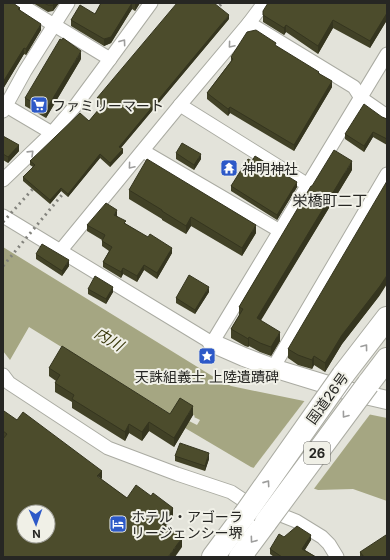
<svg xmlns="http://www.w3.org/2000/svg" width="390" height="560" font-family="Inter,'Noto Sans JP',sans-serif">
	<rect width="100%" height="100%" fill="#e3e3da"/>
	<path fill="#a5a682" d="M3 247 217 379 231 386 387 418V501L353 489 318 490 251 467 185 428 189 421 197 425 200 420 194 417 195 416 179 407 172 415 29 327 10 360 3 351Z"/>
	<path fill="#e3e3da" d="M306 399 371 413 313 490 252 470Z"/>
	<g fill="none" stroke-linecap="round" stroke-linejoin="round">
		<g stroke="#aaaba2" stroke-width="15">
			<g id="street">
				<path d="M18 3 110 59"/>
				<path d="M249 23 354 87 361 98 387 116"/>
				<path d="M3 104 52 133"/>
				<path d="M180 105 308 185"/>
				<path d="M3 111 25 71 68 3"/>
				<path d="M143 151 280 231"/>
				<path d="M3 180 52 133 76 105 110 59 151 3"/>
				<path d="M3 216 212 343 387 54"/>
				<path d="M61 250 180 105 249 23 264 3"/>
				<path d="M273 368 387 174"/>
				<path d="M3 375 9 383 108 448 177 474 231 492 243 500 296 521 322 537 329 544 337 557"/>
			</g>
		</g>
		<g stroke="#aaaba2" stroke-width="20">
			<path id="secondary" d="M212 343 244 357 273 368 348 391 387 400"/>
		</g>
		<g stroke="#aaaba2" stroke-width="24">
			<g id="highway">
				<path d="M343 375 387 318"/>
				<path d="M368 384 387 359"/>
				<path d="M213 557 245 514"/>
				<path d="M240 557 266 522"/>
			</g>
		</g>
		<use href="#street" stroke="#fff" stroke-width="13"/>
		<use href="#secondary" stroke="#fff" stroke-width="18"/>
		<use href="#highway" stroke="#fff" stroke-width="22"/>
		<g stroke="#83837d" stroke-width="3" stroke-dasharray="2 4" stroke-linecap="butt">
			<path d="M212 15 222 3"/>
			<path d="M3 222 40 181"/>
			<path d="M3 266 71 184"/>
		</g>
		<g stroke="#aaaba2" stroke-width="24" stroke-linecap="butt">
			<g id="highway-bridge">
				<path d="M245 514 343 375"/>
				<path d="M266 522 368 384"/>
			</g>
		</g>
		<use href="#highway-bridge" stroke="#fff" stroke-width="22"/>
	</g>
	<g fill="#414126">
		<path d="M3 3 20 8V10L41 30 26 55 24 54 3 89Z"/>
		<path d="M33 3H59L53 11 48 12Z"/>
		<path d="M101 3H140L135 11 132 9 111 43 104 46 71 26V20L95 14Z"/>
		<path d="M387 3V20L370 48 333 28 318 54 286 32 284 35 263 22V11Z"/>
		<path d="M229 19 121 148 123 153 110 167 100 158 68 197 61 191 50 204 23 181V177L33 167 30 165V161L89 121 102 106 97 101V98Z"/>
		<path d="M276 46 319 73 332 87 294 151 230 113 228 116 207 99V93L231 61V57Z"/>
		<path d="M81 59 46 118 25 106V98Z"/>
		<path d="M382 117 387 119V145L373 137 364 152 345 139V134Z"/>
		<path d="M3 136 19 151 8 163 3 160Z"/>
		<path d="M176 153 201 159 194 170 176 159Z"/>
		<path d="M252 161 297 187 277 220 231 191V186Z"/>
		<path d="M352 170 260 321 280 341 271 356 260 352 249 346 248 347 245 346 231 338V329L239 316V307L312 186Z"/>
		<path d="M129 190 256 233 242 256 191 226 186 234 162 220V219L129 199Z"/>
		<path d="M117 216 126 224 172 253 157 279 144 270 137 282 123 274 121 278 103 267V262L109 251 102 246V240L87 231V225Z"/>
		<path d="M36 254 69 266 62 276 36 259Z"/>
		<path d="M88 289 113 292 106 304 88 294Z"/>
		<path d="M209 292 195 314 176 303V298Z"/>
		<path d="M380 295 342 344 325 372 314 365 312 369 298 365 288 358V349Z"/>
		<path d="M49 368 170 414 193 415 174 447 149 431 142 441 129 433 125 441 72 408V402L55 392V383L56 381 49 376Z"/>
		<path d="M3 413 17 420 102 480 127 498 173 517 166 526 182 547 3 557Z"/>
		<path d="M175 456 209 459 205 471 175 461Z"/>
		<path d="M284 537 311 540 305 550 316 557H274L270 554V549Z"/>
		<path d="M360 552 387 557H360Z"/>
	</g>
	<g fill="#35351f">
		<path d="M55 3H59L53 11V5Z"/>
		<path d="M132 3V9L111 43 104 46V39Z"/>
		<path d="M136 3H140L135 11V5Z"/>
		<path d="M387 13V20L370 48V41Z"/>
		<path d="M229 15V19L119 150V147Z"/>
		<path d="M333 20V28L318 54V46Z"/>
		<path d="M41 24V30L26 55V49Z"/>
		<path d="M286 25V32L284 35V28Z"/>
		<path d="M24 48V54L3 89V82Z"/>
		<path d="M81 51V59L46 118V110Z"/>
		<path d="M332 81V87L294 151V145Z"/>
		<path d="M230 107V113L228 116V109Z"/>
		<path d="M373 132V137L364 152V146Z"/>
		<path d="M19 145V151L8 163V157Z"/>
		<path d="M123 149V153L110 167V163Z"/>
		<path d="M100 154V158L68 197V194Z"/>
		<path d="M201 154V159L194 170V165Z"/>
		<path d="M352 161V170L257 327V318Z"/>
		<path d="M297 182V187L277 220V215Z"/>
		<path d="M61 188V191L50 204V200Z"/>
		<path d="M117 210V216L114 221V215Z"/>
		<path d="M191 217V226L186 234V226Z"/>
		<path d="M256 225V233L242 256V248Z"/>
		<path d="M172 248V253L157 279V273Z"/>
		<path d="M69 260V266L62 276V271Z"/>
		<path d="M144 265V270L137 282V276Z"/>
		<path d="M123 268V274L121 278V272Z"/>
		<path d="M387 275V284L380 295 342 344 325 372V363L342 335Z"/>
		<path d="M113 287V292L106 304V299Z"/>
		<path d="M209 287V292L195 314V310Z"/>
		<path d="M280 332V341L271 356V347Z"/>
		<path d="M249 337V346L248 347V339Z"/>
		<path d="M314 356V365L312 369V360Z"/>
		<path d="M193 406V415L174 447V438Z"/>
		<path d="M149 422V431L142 441V432Z"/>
		<path d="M129 424V433L125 441V432Z"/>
		<path d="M209 453V459L205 471V466Z"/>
		<path d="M102 471V479L97 476Z"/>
		<path d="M173 508V517L161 531V523Z"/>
		<path d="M311 535V540L302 554V549Z"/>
		<path d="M182 538V547L175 557H168Z"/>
	</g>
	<g fill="#4c4c2c" stroke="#35351f" fill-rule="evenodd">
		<path d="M3 3H13L20 8 18 9 41 24 26 49 24 48 3 82Z"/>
		<path d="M44 3H55L53 5H48Z"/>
		<path d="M101 3H132L111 37 104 39 71 20 80 5 95 14Z"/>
		<path d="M177 3H214L229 15 119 147 123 149 110 163 100 154 68 194 61 188 50 200 23 177 35 165 30 161 80 113 89 121 104 103 97 98Z"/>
		<path d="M268 3H387V13L370 41 333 20 318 46 286 25 284 28 263 15V11Z"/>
		<path d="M256 30 276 43 275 45 319 72 318 73 332 81 294 145 230 107 228 109 207 93 233 59 231 57 247 32Z"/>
		<path d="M63 38 81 51 46 110 25 98 60 39 62 40Z"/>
		<path d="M364 104 382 117 387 119V139L373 132 364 146 345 134Z"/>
		<path d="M3 136 19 145 8 157 3 154Z"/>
		<path d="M182 143 201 154 194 165 176 153Z"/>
		<path d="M334 150 352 161 257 318 280 332 271 347 260 343 249 337 248 339 245 337 231 329 243 309 239 307 311 186H312Z"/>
		<path d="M255 156 297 182 277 215 231 186 248 159 252 161Z"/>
		<path d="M147 159 256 225 242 248 191 217 186 226 162 211V210L129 190Z"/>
		<path d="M387 181V275L380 286 342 335 325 363 314 356 312 360 298 355 288 349Z"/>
		<path d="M106 203 117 210 114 215 126 221 124 223 148 237 150 234 172 248 157 273 144 265 137 276 123 268 121 272 103 262 112 247 102 241 105 235 87 225Z"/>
		<path d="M42 244 69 260 62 271 36 254Z"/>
		<path d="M189 275 209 287 195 310 176 298Z"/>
		<path d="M95 276 113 287 106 299 88 289Z"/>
		<path d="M62 346 170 414 180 398 193 406 174 438 149 422 142 432 129 424 125 432 72 399 74 395 55 383 60 375 49 368Z"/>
		<path d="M4 411 17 420 23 412 102 471 97 476 127 498 136 485 151 496 153 493 173 508 161 523 182 538 168 557H3V439L7 434 3 431V413ZM24 512H48V536H24Z"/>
		<path d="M180 443 209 453 205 466 175 456Z"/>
		<path d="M297 526 311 535 302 549 316 557H282L270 549 279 534 284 537Z"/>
		<path d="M386 535 387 537V557H364L360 552Z"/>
	</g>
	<defs><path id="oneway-chevron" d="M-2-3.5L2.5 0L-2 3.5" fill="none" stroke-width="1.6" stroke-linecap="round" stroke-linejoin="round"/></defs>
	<g stroke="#9d9d9c">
		<use href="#oneway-chevron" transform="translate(123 42) rotate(-54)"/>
		<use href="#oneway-chevron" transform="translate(231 45) rotate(130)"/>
		<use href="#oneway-chevron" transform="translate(31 153) rotate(-44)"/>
		<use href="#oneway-chevron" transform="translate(131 166) rotate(130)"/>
		<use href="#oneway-chevron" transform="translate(365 347) rotate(-53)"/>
		<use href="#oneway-chevron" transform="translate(345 415) rotate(127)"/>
		<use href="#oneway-chevron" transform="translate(267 483) rotate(-55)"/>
		<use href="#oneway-chevron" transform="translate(253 540) rotate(126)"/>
	</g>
	<defs>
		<g id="supermarket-square" transform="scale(0.9)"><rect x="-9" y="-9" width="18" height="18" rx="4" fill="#2d59c8" stroke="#f0f0e7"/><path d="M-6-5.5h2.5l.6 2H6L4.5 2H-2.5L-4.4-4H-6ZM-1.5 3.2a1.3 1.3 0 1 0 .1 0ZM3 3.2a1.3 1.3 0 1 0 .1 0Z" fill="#fff"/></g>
		<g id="temple-square" transform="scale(0.9)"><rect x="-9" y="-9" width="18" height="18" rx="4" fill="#2d59c8" stroke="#f0f0e7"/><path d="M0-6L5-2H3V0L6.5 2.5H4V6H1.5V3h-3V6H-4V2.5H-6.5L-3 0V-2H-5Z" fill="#fff"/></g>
		<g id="sight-square" transform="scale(0.9)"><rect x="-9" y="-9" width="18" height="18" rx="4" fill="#2d59c8" stroke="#f0f0e7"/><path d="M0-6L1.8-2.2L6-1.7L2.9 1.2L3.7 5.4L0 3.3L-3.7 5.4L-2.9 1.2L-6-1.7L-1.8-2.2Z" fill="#fff"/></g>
		<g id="hotel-square" transform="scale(0.9)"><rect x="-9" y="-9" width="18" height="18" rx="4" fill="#2d59c8" stroke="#f0f0e7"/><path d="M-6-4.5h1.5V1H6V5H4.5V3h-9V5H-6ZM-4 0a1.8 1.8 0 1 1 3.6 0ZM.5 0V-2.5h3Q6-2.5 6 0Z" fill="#fff"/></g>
	</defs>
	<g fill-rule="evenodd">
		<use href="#supermarket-square" x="39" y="105"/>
		<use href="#temple-square" x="229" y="168"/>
		<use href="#sight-square" x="207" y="356"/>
		<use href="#hotel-square" x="118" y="524"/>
	</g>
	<g text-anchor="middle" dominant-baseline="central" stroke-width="4" stroke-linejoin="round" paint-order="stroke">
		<rect fill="#f0f0e7" stroke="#63635e" stroke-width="1" x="304" y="442" width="26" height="22" rx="3"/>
		<g font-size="13" font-weight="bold" fill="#262623">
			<text x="317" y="453">26</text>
		</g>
		<g font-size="14" fill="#262623" stroke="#f0f0e7" text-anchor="start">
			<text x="52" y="105">ファミリーマート</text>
			<text x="242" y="168">神明神社</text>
			<text x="207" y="376" text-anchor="middle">天誅組義士 上陸遺蹟碑</text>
			<text x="131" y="516">ホテル・アゴーラ<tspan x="131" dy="16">リージェンシー堺</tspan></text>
		</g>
		<g font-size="14" fill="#262623" stroke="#f0f0e7">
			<text transform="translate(327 398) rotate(-54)">国道26号</text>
		</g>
		<g font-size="15" fill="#262623" stroke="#f0f0e7">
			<text x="330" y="200">栄橋町二丁</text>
		</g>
		<g font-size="15" font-style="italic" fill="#39380a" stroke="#f0f0e7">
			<text transform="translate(109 339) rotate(31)">内川</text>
		</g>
	</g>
	<rect width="390" height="560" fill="none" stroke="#262623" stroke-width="8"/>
	<g transform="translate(36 524) rotate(178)"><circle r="19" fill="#f0f0e7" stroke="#9f9f99"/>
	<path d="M0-3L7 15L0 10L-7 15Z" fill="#2d59c8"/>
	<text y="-6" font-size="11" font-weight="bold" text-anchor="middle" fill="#262623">N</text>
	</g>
</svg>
